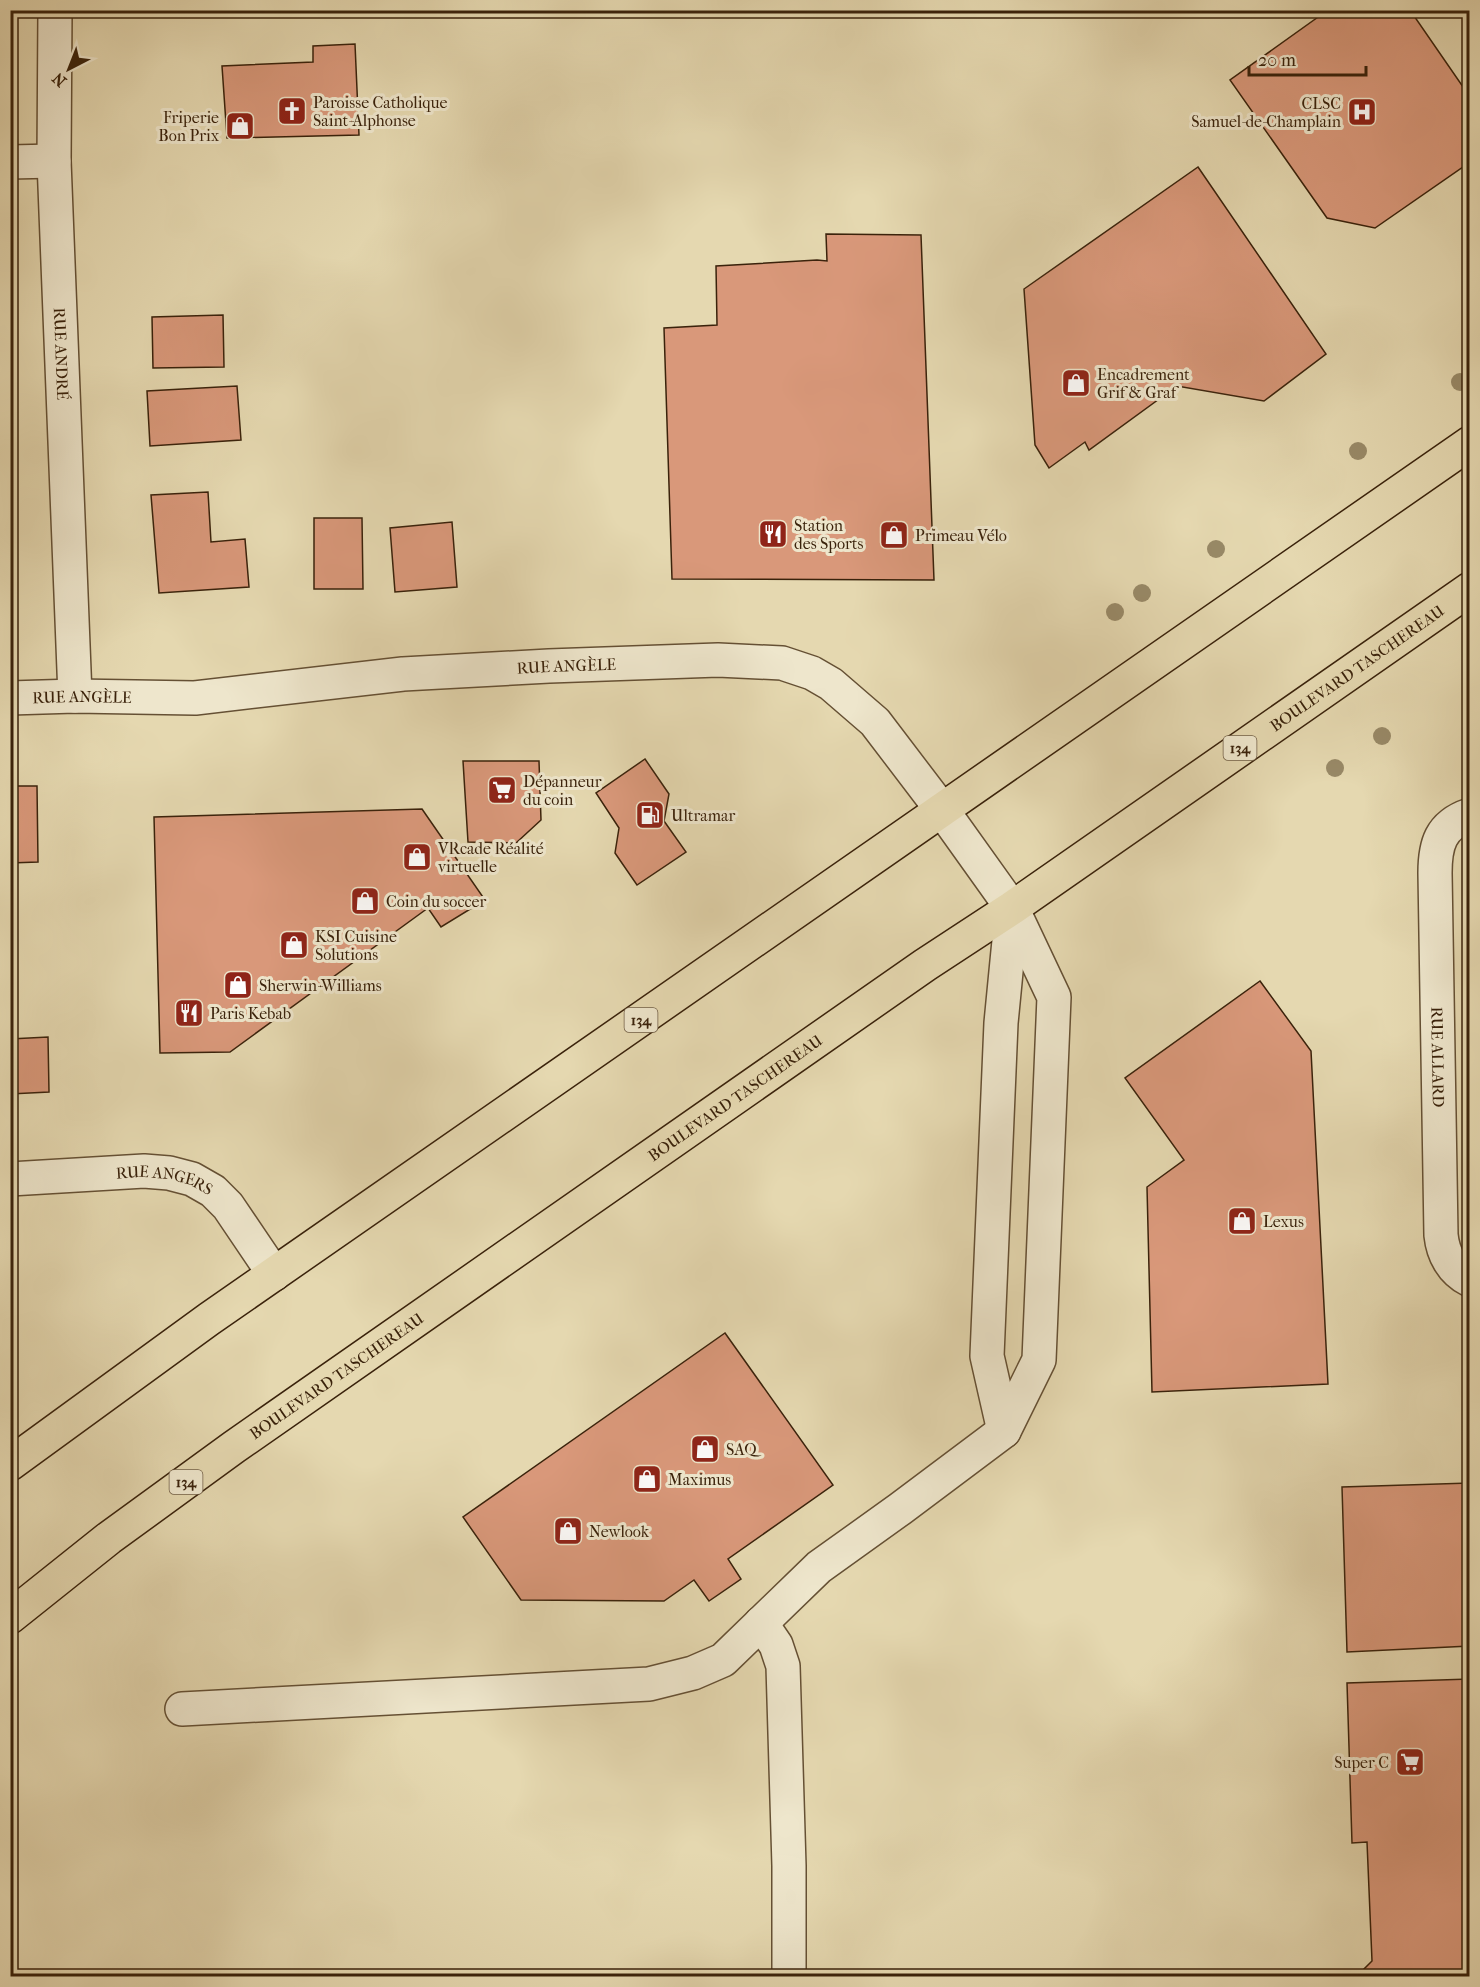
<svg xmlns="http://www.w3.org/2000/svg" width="1480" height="1987" font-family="'IM FELL French Canon',serif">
	<rect width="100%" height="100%" fill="#e5d8b0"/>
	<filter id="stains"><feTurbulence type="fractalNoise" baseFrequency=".00333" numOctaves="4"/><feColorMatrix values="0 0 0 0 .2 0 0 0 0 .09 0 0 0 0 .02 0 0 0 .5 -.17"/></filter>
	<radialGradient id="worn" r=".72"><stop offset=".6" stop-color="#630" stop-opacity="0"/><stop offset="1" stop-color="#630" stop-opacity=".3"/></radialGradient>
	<g fill="#d9987a" stroke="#3a220b" stroke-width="1.5">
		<path d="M1328 10H1410L1470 97V162L1375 228 1327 218 1230 80Z"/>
		<path d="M1460 10H1470V24Z"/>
		<path d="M355 44 359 135 227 138 222 66 313 62V46Z"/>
		<path d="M1198 167 1326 354 1264 401 1177 386 1089 450 1085 442 1049 468 1035 445 1024 289Z"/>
		<path d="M826 234 921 235 934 580 672 579 664 328 717 325 716 266 817 260 827 261Z"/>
		<path d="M223 315 224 367 153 368 152 317Z"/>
		<path d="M237 386 241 440 150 446 147 391Z"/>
		<path d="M208 492 211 542 245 539 249 587 159 593 151 495Z"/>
		<path d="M314 518H362L363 589H314Z"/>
		<path d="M452 522 457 587 395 592 390 528Z"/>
		<path d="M645 759 669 794 664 821 686 852 637 885 615 853 619 828 596 793Z"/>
		<path d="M463 761H539L541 820 516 843 468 842Z"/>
		<path d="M10 786H37L38 862 10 863Z"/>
		<path d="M422 809 485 900 441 927 428 908 230 1052 160 1053 154 817Z"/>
		<path d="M1260 981 1311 1051 1328 1384 1152 1392 1147 1187 1184 1160 1125 1078Z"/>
		<path d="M48 1037 49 1092 10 1094V1039Z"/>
		<path d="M725 1333 833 1485 728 1559 741 1579 709 1601 694 1580 664 1601 521 1600 463 1517Z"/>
		<path d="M1470 1483V1646L1347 1652 1342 1487Z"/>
		<path d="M1470 1679V1976H1364L1360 1973 1372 1961 1367 1842 1352 1843 1347 1683Z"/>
	</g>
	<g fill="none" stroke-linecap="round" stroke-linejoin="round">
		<g stroke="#655034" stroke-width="36">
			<g id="minor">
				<path id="s1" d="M55 10 54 161 75 696"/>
				<path d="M10 162 54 161"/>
				<path id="s2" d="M10 698 75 696 195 698 403 674 549 666 718 660 782 663 812 673 831 684 875 722 942 810 1012 908 1054 997 1039 1360 1004 1431 900 1509 819 1567 723 1660 693 1673 649 1684 182 1709"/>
				<path id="s3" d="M1470 815C1440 825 1435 845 1435 873L1441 1235C1443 1254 1452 1271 1470 1280"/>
				<path id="s4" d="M10 1179 144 1171 169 1173 192 1179 213 1191 228 1206 274 1274"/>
				<path d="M1004 1431 987 1356 1001 1023 1012 910"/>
				<path d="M761 1623 776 1645 783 1666 789 1866V1976"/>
			</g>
		</g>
		<g stroke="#3a220b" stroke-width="36">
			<g id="major">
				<path d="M10 1464 209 1319 1470 443"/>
				<path id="s5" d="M10 1617 109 1538 234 1447 925 965 1012 908 1470 589"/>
			</g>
		</g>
		<use href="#minor" stroke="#eee6cc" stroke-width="33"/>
		<use href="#major" stroke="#e5d8b0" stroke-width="33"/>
	</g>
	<g fill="#988967">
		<circle cx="1460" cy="382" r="9"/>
		<circle cx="1358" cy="451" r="9"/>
		<circle cx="1216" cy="549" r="9"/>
		<circle cx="1142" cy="593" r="9"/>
		<circle cx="1115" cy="612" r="9"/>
		<circle cx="1382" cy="736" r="9"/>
		<circle cx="1335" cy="768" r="9"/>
	</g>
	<defs>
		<g id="church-square" transform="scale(1.5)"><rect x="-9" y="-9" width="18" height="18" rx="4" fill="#8f2418" stroke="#eee6cc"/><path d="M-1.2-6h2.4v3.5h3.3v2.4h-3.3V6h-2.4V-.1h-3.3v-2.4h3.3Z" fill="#fff"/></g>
		<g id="hospital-square" transform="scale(1.5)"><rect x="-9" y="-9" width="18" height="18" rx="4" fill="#8f2418" stroke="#eee6cc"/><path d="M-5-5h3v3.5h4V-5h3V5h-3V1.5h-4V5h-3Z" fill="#fff"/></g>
		<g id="shop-square" transform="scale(1.5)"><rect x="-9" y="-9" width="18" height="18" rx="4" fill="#8f2418" stroke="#eee6cc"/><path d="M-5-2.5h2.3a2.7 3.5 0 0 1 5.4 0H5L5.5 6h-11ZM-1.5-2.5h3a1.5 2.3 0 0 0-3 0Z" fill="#fff"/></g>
		<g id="restaurant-square" transform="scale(1.5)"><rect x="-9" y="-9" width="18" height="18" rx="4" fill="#8f2418" stroke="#eee6cc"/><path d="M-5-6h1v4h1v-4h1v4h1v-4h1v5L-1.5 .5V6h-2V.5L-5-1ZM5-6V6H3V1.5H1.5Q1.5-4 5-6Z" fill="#fff"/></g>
		<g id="supermarket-square" transform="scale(1.5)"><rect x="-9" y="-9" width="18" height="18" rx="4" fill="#8f2418" stroke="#eee6cc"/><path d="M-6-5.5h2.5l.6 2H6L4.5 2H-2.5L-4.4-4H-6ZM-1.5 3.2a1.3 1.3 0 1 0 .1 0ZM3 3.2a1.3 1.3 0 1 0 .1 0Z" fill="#fff"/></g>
		<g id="fuel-square" transform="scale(1.5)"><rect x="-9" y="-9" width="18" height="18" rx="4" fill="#8f2418" stroke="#eee6cc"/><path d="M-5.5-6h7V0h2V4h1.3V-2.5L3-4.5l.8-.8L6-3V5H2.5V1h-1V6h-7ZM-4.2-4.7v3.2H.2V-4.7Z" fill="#fff"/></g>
	</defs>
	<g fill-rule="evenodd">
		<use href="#church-square" x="292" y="111"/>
		<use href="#hospital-square" x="1362" y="112"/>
		<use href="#shop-square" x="240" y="126"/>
		<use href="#shop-square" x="1076" y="383"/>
		<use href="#restaurant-square" x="773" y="534"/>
		<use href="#shop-square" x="894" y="535"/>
		<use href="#supermarket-square" x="502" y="790"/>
		<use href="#fuel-square" x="650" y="815"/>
		<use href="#shop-square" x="417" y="857"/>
		<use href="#shop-square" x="365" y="901"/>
		<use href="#shop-square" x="294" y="945"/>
		<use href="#shop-square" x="238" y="985"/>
		<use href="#restaurant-square" x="189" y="1013"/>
		<use href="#shop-square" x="1242" y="1221"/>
		<use href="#shop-square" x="705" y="1449"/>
		<use href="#shop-square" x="647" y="1479"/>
		<use href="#shop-square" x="568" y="1531"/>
		<use href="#supermarket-square" x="1410" y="1762"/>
	</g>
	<g text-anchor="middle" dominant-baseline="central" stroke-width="6" stroke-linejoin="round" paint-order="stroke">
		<g fill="#eee6cc" stroke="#705d45" stroke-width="1.5">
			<rect x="1223.5" y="736" width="33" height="24" rx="4.5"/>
			<rect x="624.5" y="1008" width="33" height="24" rx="4.5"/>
			<rect x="169.5" y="1470" width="33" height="24" rx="4.5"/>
		</g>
		<g font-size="15" font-weight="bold" fill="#3a220b">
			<text x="1240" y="748">134</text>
			<text x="641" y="1020">134</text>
			<text x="186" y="1482">134</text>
		</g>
		<g font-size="16" fill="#3a220b" stroke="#eee6cc" text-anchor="start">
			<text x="313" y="102">Paroisse Catholique<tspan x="313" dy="18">Saint-Alphonse</tspan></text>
			<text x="1341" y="103" text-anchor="end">CLSC<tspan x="1341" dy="18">Samuel-de-Champlain</tspan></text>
			<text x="219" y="117" text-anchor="end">Friperie<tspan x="219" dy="18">Bon Prix</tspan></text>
			<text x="1097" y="374">Encadrement<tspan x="1097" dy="18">Grif &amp; Graf</tspan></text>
			<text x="794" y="525">Station<tspan x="794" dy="18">des Sports</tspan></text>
			<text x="915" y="535">Primeau Vélo</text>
			<text x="523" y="781">Dépanneur<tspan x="523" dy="18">du coin</tspan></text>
			<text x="671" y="815">Ultramar</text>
			<text x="438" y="848">VRcade Réalité<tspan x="438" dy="18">virtuelle</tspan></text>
			<text x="386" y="901">Coin du soccer</text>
			<text x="315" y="936">KSI Cuisine<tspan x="315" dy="18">Solutions</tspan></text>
			<text x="259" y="985">Sherwin-Williams</text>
			<text x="210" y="1013">Paris Kebab</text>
			<text x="1263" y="1221">Lexus</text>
			<text x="726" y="1449">SAQ</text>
			<text x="668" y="1479">Maximus</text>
			<text x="589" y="1531">Newlook</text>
			<text x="1389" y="1762" text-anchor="end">Super C</text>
		</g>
		<g font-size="16" fill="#3a220b" stroke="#eee6cc">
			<text stroke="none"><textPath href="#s1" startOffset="344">RUE ANDRÉ</textPath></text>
			<text stroke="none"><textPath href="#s2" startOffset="558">RUE ANGÈLE</textPath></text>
			<text stroke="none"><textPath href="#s5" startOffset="1648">BOULEVARD TASCHEREAU</textPath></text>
			<text stroke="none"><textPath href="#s2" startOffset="72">RUE ANGÈLE</textPath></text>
			<text stroke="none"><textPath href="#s3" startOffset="258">RUE ALLARD</textPath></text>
			<text stroke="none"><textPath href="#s5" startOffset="892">BOULEVARD TASCHEREAU</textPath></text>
			<text stroke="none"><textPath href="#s4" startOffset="156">RUE ANGERS</textPath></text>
			<text stroke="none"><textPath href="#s5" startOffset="406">BOULEVARD TASCHEREAU</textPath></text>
		</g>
	</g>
	<rect width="1480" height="1987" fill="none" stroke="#e5d8b0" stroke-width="36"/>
	<rect x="12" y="12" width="1456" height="1963" fill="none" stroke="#3a220b" stroke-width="3"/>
	<rect x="18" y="18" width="1444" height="1951" fill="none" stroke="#3a220b" stroke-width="1.5"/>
	<g transform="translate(69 69) rotate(222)" stroke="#eee6cc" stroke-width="4.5" paint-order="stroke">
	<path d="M0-4.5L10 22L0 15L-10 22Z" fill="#3a220b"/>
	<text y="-9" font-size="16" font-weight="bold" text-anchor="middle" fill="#3a220b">N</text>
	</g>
	<path d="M1249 66v9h117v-9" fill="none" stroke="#3a220b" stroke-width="3"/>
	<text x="1258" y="66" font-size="18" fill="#3a220b" stroke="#eee6cc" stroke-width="4.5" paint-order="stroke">20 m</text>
	<rect width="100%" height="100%" filter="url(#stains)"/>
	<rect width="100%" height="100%" fill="url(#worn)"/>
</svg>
